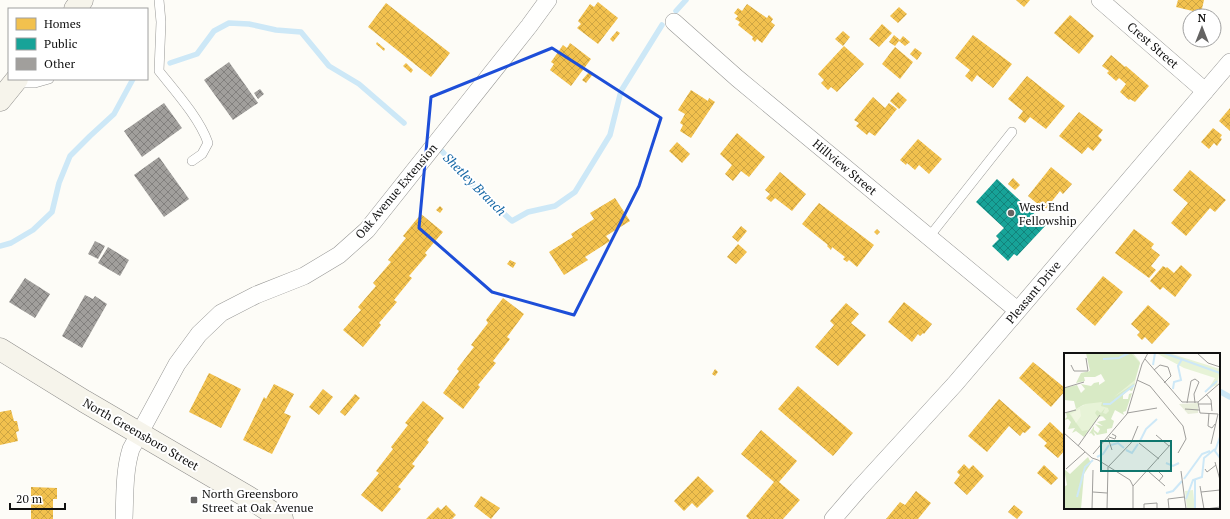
<svg xmlns="http://www.w3.org/2000/svg" width="1230" height="519" font-family="'PT Serif',serif">
	<defs>
		<pattern id="homes-cross-hatch" width="8" height="8" patternUnits="userSpaceOnUse"><rect width="8" height="8" fill="#f2c14e"/><path d="M0 0l8 8M0 8l8-8" fill="none" stroke="#cea543"/></pattern>
		<pattern id="public-cross-hatch" width="8" height="8" patternUnits="userSpaceOnUse"><rect width="8" height="8" fill="#17a398"/><path d="M0 0l8 8M0 8l8-8" fill="none" stroke="#13837b"/></pattern>
		<pattern id="building-cross-hatch" width="8" height="8" patternUnits="userSpaceOnUse"><rect width="8" height="8" fill="#a19f9c"/><path d="M0 0l8 8M0 8l8-8" fill="none" stroke="#82807e"/></pattern>
	</defs>
	<rect width="100%" height="100%" fill="#fdfcf7"/>
	<g fill="url(#homes-cross-hatch)">
		<path d="M1016 0H1030L1024 7Z"/>
		<path d="M1178 0H1204L1201 13 1176 7Z"/>
		<path d="M598 2 618 18 598 44 577 28 581 24 578 21 590 4 594 7Z"/>
		<path d="M386 3 450 53 431 77 368 27Z"/>
		<path d="M747 4 767 18 769 15 773 19 771 22 775 25 762 43 757 39 755 42 752 39 753 37 738 25 740 22 735 19 738 16 734 13 738 8 742 11Z"/>
		<path d="M899 7 907 14 898 23 890 16Z"/>
		<path d="M1070 15 1094 36 1079 54 1054 33Z"/>
		<path d="M882 24 892 33 879 47 869 39Z"/>
		<path d="M617 31 620 33 613 42 610 39Z"/>
		<path d="M843 31 850 37 843 46 835 39Z"/>
		<path d="M894 35 900 40 903 36 910 42 905 46 899 41 895 46 889 42Z"/>
		<path d="M973 35 1012 64 993 88 977 75 972 82 965 76 970 70 955 58Z"/>
		<path d="M377 42 385 49 384 51 376 44Z"/>
		<path d="M570 43 591 59 571 86 550 70 554 64 551 62 563 45 567 48Z"/>
		<path d="M844 46 864 64 837 92 831 87 828 90 821 83 824 80 818 74Z"/>
		<path d="M895 47 913 62 900 79 882 64Z"/>
		<path d="M915 48 922 53 917 60 910 54Z"/>
		<path d="M1111 55 1125 67 1126 66 1149 86 1135 102 1130 99 1129 100 1120 92 1126 84 1119 78 1116 81 1107 73 1109 71 1102 66Z"/>
		<path d="M406 63 413 70 411 73 403 66Z"/>
		<path d="M589 72 593 74 586 83 582 80Z"/>
		<path d="M1027 76 1065 106 1046 129 1030 117 1025 123 1018 118 1023 111 1008 99Z"/>
		<path d="M691 90 708 101 709 98 715 102 691 138 680 131 683 125 680 123 685 114 678 110Z"/>
		<path d="M898 92 907 100 899 109 890 101Z"/>
		<path d="M873 97 885 108 889 103 897 109 875 136 869 132 867 135 856 126 859 123 854 120Z"/>
		<path d="M1230 108V131L1219 121Z"/>
		<path d="M1079 112 1103 130 1098 136 1102 140 1093 151 1088 147 1082 154 1059 136Z"/>
		<path d="M1213 128 1222 135 1220 138 1222 139 1217 146 1214 143 1209 149 1201 142Z"/>
		<path d="M737 133 765 157 749 177 741 171 733 181 725 174 732 165 720 154Z"/>
		<path d="M918 139 942 159 929 174 919 165 915 170 907 163 906 165 900 160Z"/>
		<path d="M677 142 690 154 682 163 669 151Z"/>
		<path d="M1051 167 1072 184 1063 194 1060 191 1045 210 1028 196Z"/>
		<path d="M1190 170 1226 200 1215 212 1210 208 1186 236 1171 223 1188 203 1173 190Z"/>
		<path d="M780 172 806 194 792 211 775 198 771 202 766 198 770 194 765 190Z"/>
		<path d="M1013 178 1020 185 1015 190 1008 184Z"/>
		<path d="M615 198 630 221 606 236 610 241 585 257 588 260 564 275 549 252 573 237 571 234 594 219 590 213Z"/>
		<path d="M819 203 874 245 857 267 849 260 847 262 843 259 845 257 832 247 831 250 827 246 828 245 802 224Z"/>
		<path d="M440 206 443 209 440 213 436 210Z"/>
		<path d="M421 214 443 232 425 253 427 255 409 276 412 278 394 300 397 302 379 323 381 325 363 347 343 330 361 310 358 307 376 286 373 283 391 262 388 260 406 238 403 236Z"/>
		<path d="M741 226 747 231 738 242 732 237Z"/>
		<path d="M877 229 880 232 877 235 874 232Z"/>
		<path d="M1134 229 1154 244 1151 248 1160 255 1151 266 1156 270 1149 278 1115 253Z"/>
		<path d="M738 244 747 252 736 264 727 257Z"/>
		<path d="M510 260 516 263 513 268 507 264Z"/>
		<path d="M1181 265 1192 275 1175 297 1163 287 1160 290 1150 281 1163 266 1166 268 1167 267 1174 273Z"/>
		<path d="M1103 276 1123 292 1095 326 1076 309Z"/>
		<path d="M503 298 524 314 507 337 510 339 493 361 496 363 478 385 480 387 463 409 443 393 459 371 457 369 474 347 471 345 488 323 486 320Z"/>
		<path d="M904 302 932 324 924 334 923 333 920 336 918 334 912 342 888 322Z"/>
		<path d="M846 303 859 314 851 323 866 335 838 366 815 347 834 325 830 321Z"/>
		<path d="M1148 305 1170 324 1152 344 1145 337 1142 340 1137 335 1140 332 1131 324Z"/>
		<path d="M1033 362 1065 388V391L1051 407 1019 378Z"/>
		<path d="M715 369 718 372 715 376 712 374Z"/>
		<path d="M209 373 241 389 221 428 189 412Z"/>
		<path d="M274 384 294 394 284 413 291 416 272 454 243 440 264 397 266 399Z"/>
		<path d="M798 386 853 433 833 456 778 409Z"/>
		<path d="M323 389 333 397 319 415 309 407Z"/>
		<path d="M355 394 360 398 345 416 340 412Z"/>
		<path d="M999 399 1031 427 1025 433 1023 432 1020 436 1009 426 987 452 968 436Z"/>
		<path d="M423 401 444 418 427 440 429 442 412 464 415 466 398 487 401 489 382 512 361 495 379 473 376 471 393 449 391 447 408 425 405 423Z"/>
		<path d="M11 410 14 421H17L19 431 16 432 18 441 0 445V412Z"/>
		<path d="M1050 422 1065 436V450L1058 458 1044 446 1047 443 1038 435Z"/>
		<path d="M761 430 797 461 779 482 800 500 783 519H749L746 516 774 482 741 454Z"/>
		<path d="M964 464 969 469 973 465 984 476 967 495 954 483 960 475 957 472Z"/>
		<path d="M1044 465 1058 478 1051 485 1037 473Z"/>
		<path d="M698 476 714 491 697 508 692 503 684 511 674 501Z"/>
		<path d="M31 487 57 488V499H53V519H31Z"/>
		<path d="M916 491 931 503 918 519H886L900 502 905 505Z"/>
		<path d="M481 496 500 508 491 519 474 506Z"/>
		<path d="M446 505 456 515 452 519H426L438 507 441 510Z"/>
		<path d="M1014 505 1023 512 1017 519 1008 512Z"/>
	</g>
	<path fill="url(#public-cross-hatch)" d="M997 179 1046 225 1017 256 1014 254 1008 261 992 246 999 239 996 236 1004 228 976 202Z"/>
	<g fill="none" stroke-linecap="round" stroke-linejoin="round">
		<g stroke="#cde8f7" stroke-width="5.5">
			<path d="M676 11 686 0"/>
			<path d="M170 63 197 54 214 31 229 23 249 24 276 30 301 32 329 66 359 84 404 123"/>
			<path d="M441 150 467 180 512 221 528 212 555 206 575 192 610 135 621 91 662 25"/>
			<path d="M0 246 11 243 33 230 52 212 59 183 70 156 90 136 114 114 133 79"/>
			<path d="M1219 391 1230 397"/>
		</g>
	</g>
	<g fill="url(#building-cross-hatch)">
		<path d="M229 62 258 103 233 120 204 80Z"/>
		<path d="M260 89 264 94 258 99 254 93Z"/>
		<path d="M164 103 182 128 142 157 124 131Z"/>
		<path d="M159 157 189 199 164 217 134 175Z"/>
		<path d="M95 241 105 246 98 259 88 254Z"/>
		<path d="M108 247 129 260 120 276 98 263Z"/>
		<path d="M25 278 50 294 35 318 9 302Z"/>
		<path d="M85 295 93 299 95 296 107 304 82 348 62 336Z"/>
	</g>
	<g fill="none" stroke-linecap="round" stroke-linejoin="round">
		<g stroke="#979795" stroke-width="10">
			<g id="service">
				<path d="M159 0 161 22 159 71C175 91 200 119 208 143L202 154 192 161"/>
				<path d="M15 83H35L49 79"/>
				<path d="M929 237 1012 132"/>
			</g>
		</g>
		<g stroke="#979795" stroke-width="18">
			<g id="minor">
				<path d="M1100 0 1205 91"/>
				<path d="M674 22 737 78 1017 310"/>
				<path d="M124 519C125 496 124 471 131 449L177 364 199 334 221 313 256 295 304 276 339 255 367 230 529 26 548 0"/>
				<path d="M833 519 858 490 955 384 1230 62"/>
			</g>
		</g>
		<g stroke="#8e8d8b" stroke-width="23">
			<g id="secondary">
				<path d="M75 9 82 0"/>
				<path d="M0 100 17 79"/>
				<path d="M0 349 84 401 248 497 282 519"/>
			</g>
		</g>
		<use href="#service" stroke="#fffffe" stroke-width="9"/>
		<use href="#minor" stroke="#fffffe" stroke-width="17"/>
		<use href="#secondary" stroke="#f6f4eb" stroke-width="22"/>
	</g>
	<path fill="none" stroke="#1d4ed8" stroke-width="3" stroke-linejoin="round" d="M552 48 661 118 639 186 574 315 492 292 419 228 431 97Z"/>
	<g fill="#646362" stroke="#fff" stroke-width="1.5">
		<circle cx="1011" cy="213" r="4"/>
		<rect x="190" y="496" width="8" height="8" rx="2"/>
	</g>
	<g text-anchor="middle" dominant-baseline="central" stroke-width="4" stroke-linejoin="round" paint-order="stroke">
		<g font-size="12" fill="#111" stroke="#fff">
			<text transform="translate(1153 45) rotate(41)">Crest Street</text>
			<text transform="translate(845 167) rotate(40)">Hillview Street</text>
			<text transform="translate(396 191) rotate(-50)">Oak Avenue Extension</text>
			<text transform="translate(1033 292) rotate(-50)">Pleasant Drive</text>
			<text transform="translate(141 434) rotate(30)">North Greensboro Street</text>
		</g>
		<g font-size="12" fill="#111" stroke="#fff" text-anchor="start">
			<text x="1019" y="206">West End<tspan x="1019" dy="14">Fellowship</tspan></text>
			<text x="202" y="493">North Greensboro<tspan x="202" dy="14">Street at Oak Avenue</tspan></text>
		</g>
		<g font-size="13" font-style="italic" fill="#1768a6" stroke="#fff">
			<text transform="translate(475 184) rotate(45)">Shetley Branch</text>
		</g>
	</g>
	<g transform="translate(1064 353)">
		<rect width="156" height="156" fill="#fdfcf7"/>
		<path d="M23 0H69L76 9 70 33 43 51 50 55 43 67 36 62 21 83 3 60 20 52 19 41 43 29 39 18ZM92 0H105L156 16 153 32 145 35 151 25 120 15ZM129 137 131 156H123L121 138Z" fill="#e7f3d7"/>
		<path d="M22 0H67L76 10 71 27 50 44 71 30 68 38 65 37 59 42V46H64L65 41 68 40 62 58 59 59 60 62 51 57 47 66 50 68 48 75 43 76V80L33 82 29 78 31 82 30 83 27 80 25 81 30 73V77L34 80 36 76 31 71 39 73 33 69 42 67 39 63 34 64 31 60 33 57 37 60 41 55 39 60 42 61 45 58 44 55 37 53 38 49 21 51 5 60 18 78 24 77 20 84 12 78 8 80 11 75 4 76 7 69 4 66 0 67 3 64 2 60 12 56 10 48 0 47V35L13 32 17 40 21 36 17 31 27 33 30 30 35 29V32L41 28 37 21 31 24H20L21 28 12 30 17 20 26 18ZM24 104 27 110 20 121 17 156H0V134L3 132 0 116 6 121Z" fill="#d8eac5"/>
		<path d="M134 50V60L124 61 115 51Z" fill="#e9eedb"/>
		<path d="M16 56 17 63 12 70 7 61Z" fill="#f0f6e1"/>
		<path fill="none" stroke="#cde8f7" stroke-width="2" d="M100 0 156 20M39 6 55 5 65 0M89 12 91 0M109 36 110 29 117 27 114 13 118 6M141 39 153 28M39 51H46L70 32M156 84 151 98 156 105M76 88 82 76 93 66M47 92 54 90 60 95M62 97 68 100 74 91M33 104 39 101 45 92M102 110 109 113 115 110M120 126 138 101 146 98M131 126V156M102 140 109 138 118 128M13 144 21 114 29 107M122 146 129 127 138 124 140 105 151 96"/>
		<path fill="none" stroke="#9f9e9b" stroke-width="1" d="M133 0 144 10 156 14M81 6 118 49H134L156 30M7 12 10 18H24L22 5M90 17 96 12 104 14 107 23 100 30M73 27 86 33 119 73 122 86 114 100M0 35 20 29M142 41 147 47 148 58M134 49 136 60 154 61 147 91M123 50 127 28 131 26 135 29 130 41 131 50M135 51H148M121 56 135 57M0 60 12 57M63 60 93 55M145 60 144 73 148 75 151 71M0 80 28 105 34 107 66 127 69 133V156M92 82 105 93M45 84 51 86 52 83 48 81M44 85 48 97M75 90 95 106M14 93 36 62M29 101 63 61 78 11 84 0M151 109 156 127M2 116 21 99M141 116 143 119 152 112M84 118 101 133M117 118 122 156M95 128 99 123 95 119M69 133 107 91M136 133 140 156M29 139 43 140M137 139 156 137M28 156 29 117M43 156 44 114 67 90 74 73M80 156V151L93 150V156M105 156 104 146 120 144M142 156 156 154"/>
		<path fill="#0f766e" fill-opacity="0.15" stroke="#0f766e" stroke-width="2" d="M37 88H107V118H37Z"/>
		<rect width="156" height="156" fill="none" stroke="#111" stroke-width="2"/>
	</g>
	<rect x="8" y="8" width="140" height="72" fill="#ffffff" stroke="#a0a0a0"/>
	<rect x="16" y="18" width="20" height="12" fill="#f2c14e" stroke="#a0a0a0"/>
	<text x="44" y="28" font-size="12" fill="#111111">Homes</text>
	<rect x="16" y="38" width="20" height="12" fill="#17a398" stroke="#a0a0a0"/>
	<text x="44" y="48" font-size="12" fill="#111111">Public</text>
	<rect x="16" y="58" width="20" height="12" fill="#a19f9c" stroke="#a0a0a0"/>
	<text x="44" y="68" font-size="12" fill="#111111">Other</text>
	<g transform="translate(1202 28)"><circle r="19" fill="#ffffff" stroke="#a0a0a0"/>
	<path d="M0-3L7 15L0 10L-7 15Z" fill="#646362"/>
	<text y="-6" font-size="11" font-weight="bold" text-anchor="middle" fill="#111111">N</text>
	</g>
	<path d="M10 503v6h55v-6" fill="none" stroke="#111111" stroke-width="2"/>
	<text x="16" y="503" font-size="12" fill="#111111" stroke="#ffffff" stroke-width="3" paint-order="stroke">20 m</text>
</svg>
